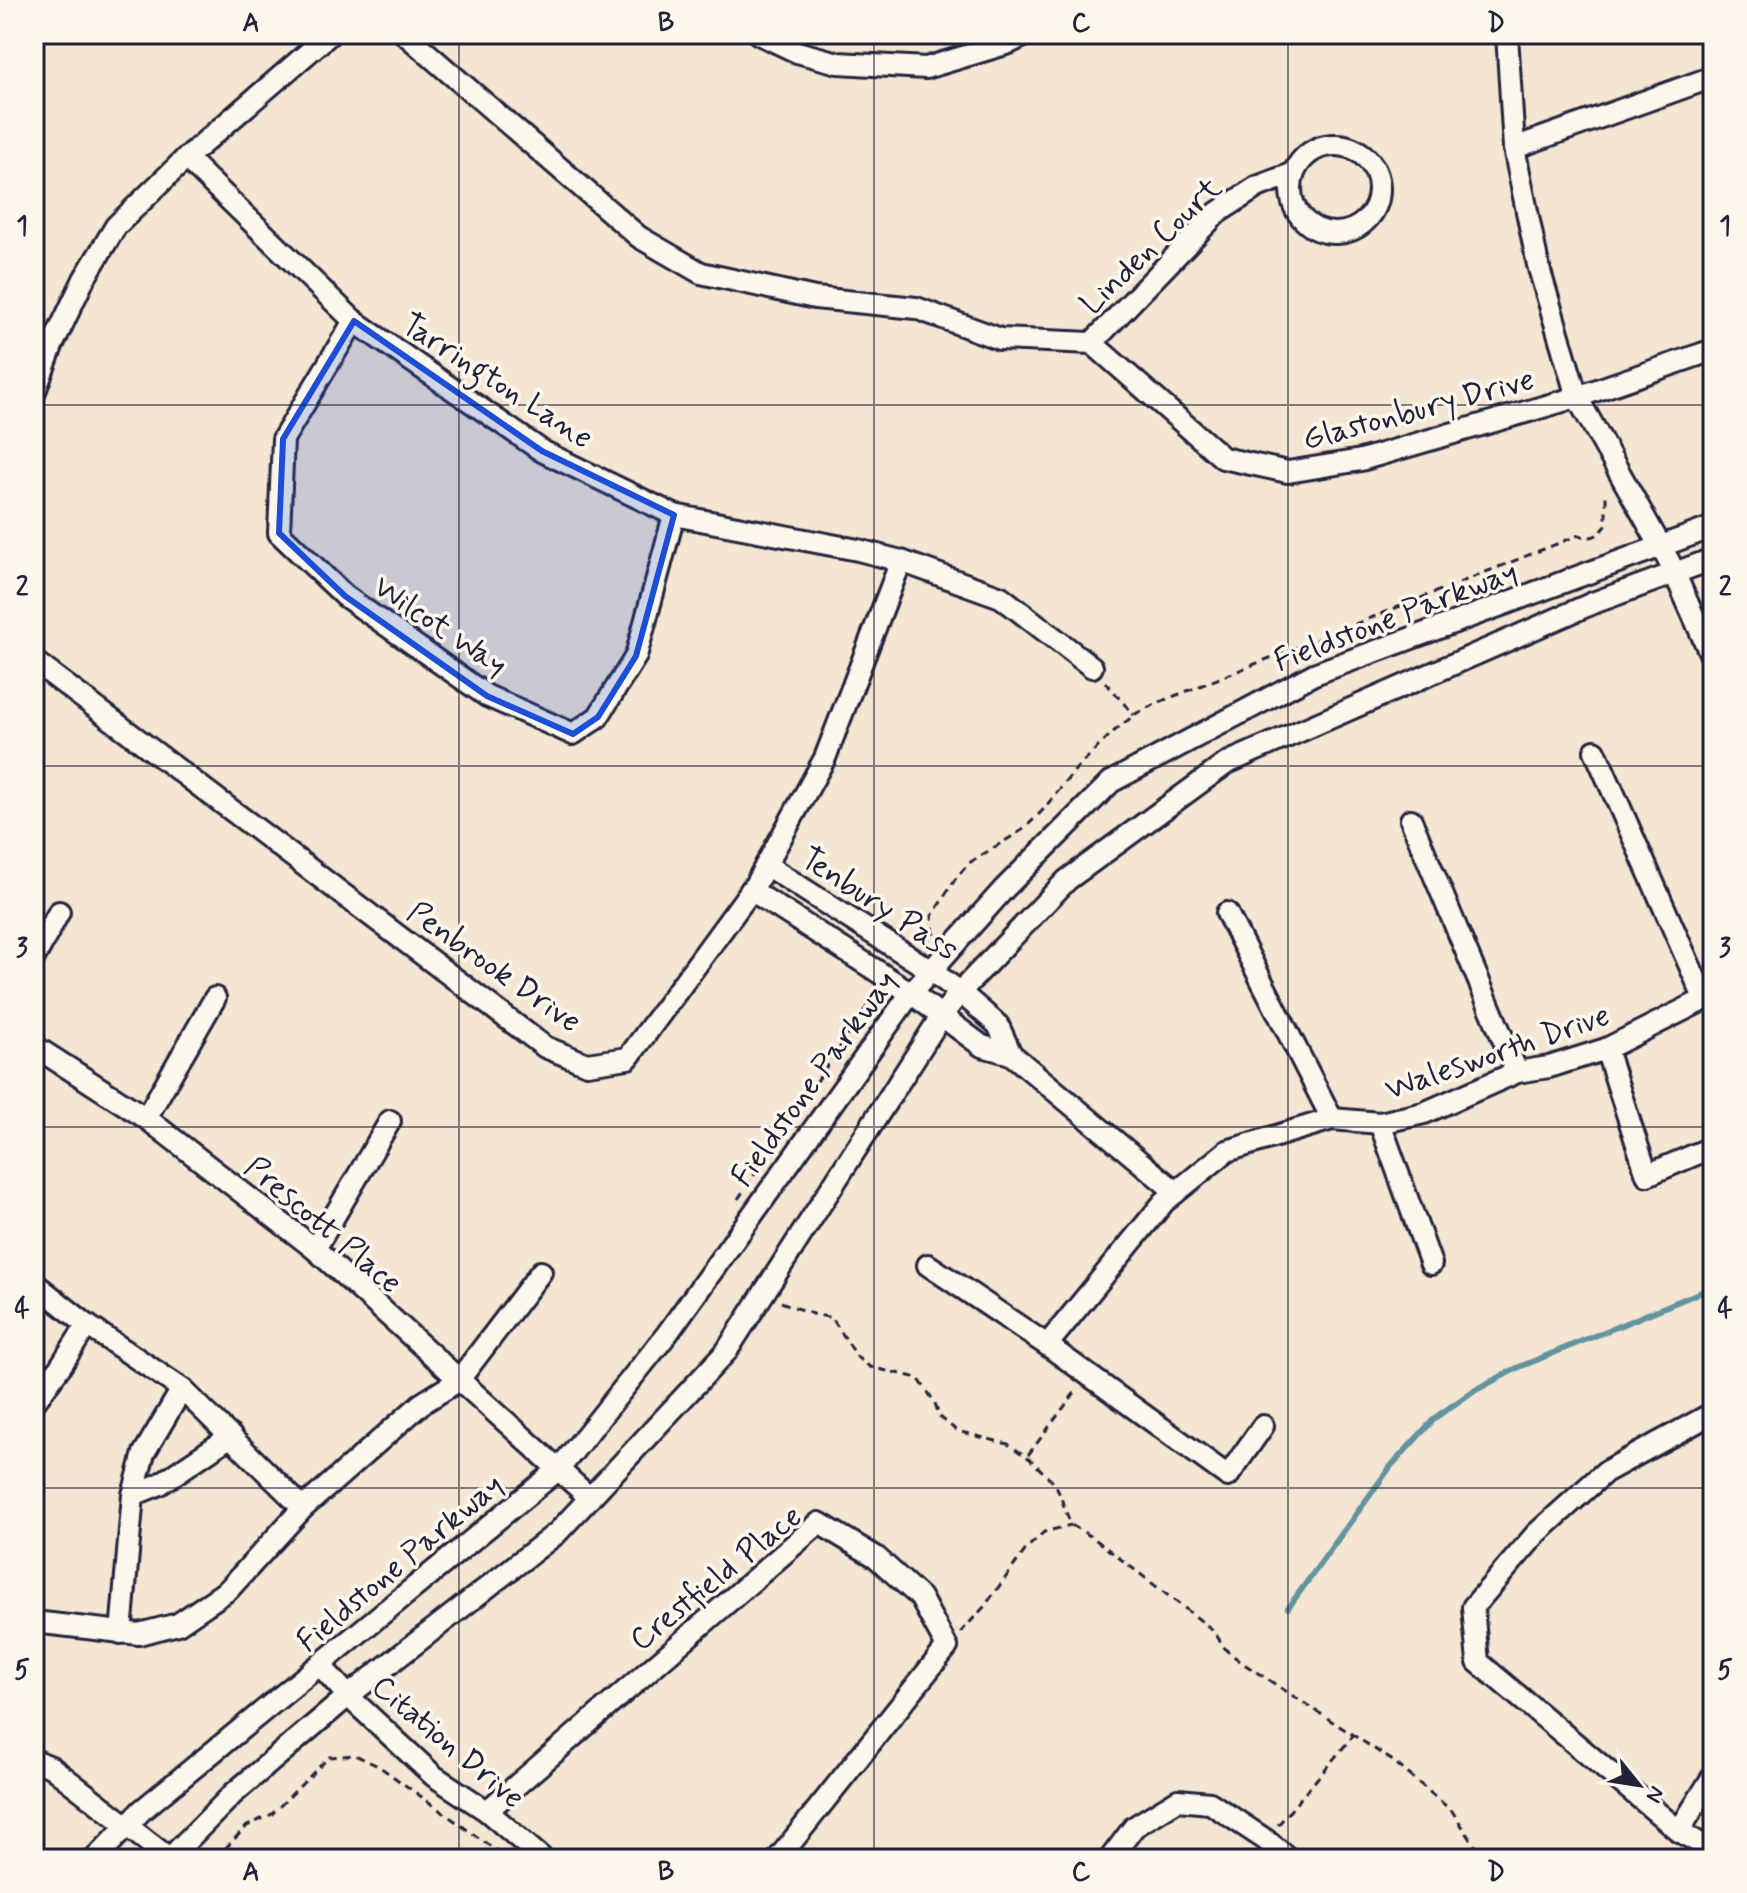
<svg xmlns="http://www.w3.org/2000/svg" width="1747" height="1893" font-family="Mynerve,sans-serif">
  <style>
    .lines { fill: none; stroke-linecap: round; stroke-linejoin: round }
    .stream { stroke: #6293a0; stroke-width: 6 }
    .minor-casing { stroke: #22223b; stroke-width: 26 }
    .path { stroke: #22223b; stroke-width: 3; stroke-dasharray: 8 6; stroke-linecap: butt }
    .minor { stroke: #fbf7ec; stroke-width: 20 }
    .marked { fill: #1d4ed8; fill-opacity: 0.2; stroke: #1d4ed8; stroke-width: 6; stroke-linejoin: round }
    .grid { fill: none; stroke: #22223b; stroke-width: 2; stroke-opacity: 0.55 }
    .labels { text-anchor: middle; stroke-width: 7; stroke-linejoin: round; paint-order: stroke }
    .street-label { font-size: 32px; fill: #22223b; stroke: #fbf7ec }
    .neatline { fill: none; stroke: #22223b; stroke-width: 3 }
    .grid-label { font-size: 26px; text-anchor: middle; font-weight: bold; fill: #22223b }
  </style>
  <rect width="100%" height="100%" fill="#f4e6d2"/>
  <filter id="ink" filterUnits="userSpaceOnUse"><feTurbulence type="fractalNoise" baseFrequency=".0125" numOctaves="2"/><feDisplacementMap in="SourceGraphic" scale="16" xChannelSelector="R" yChannelSelector="G"/><feConvolveMatrix kernelMatrix="1 2 1 2 8 2 1 2 1" color-interpolation-filters="sRGB"/></filter>
  <g filter="url(#ink)">
    <g class="lines">
      <polyline class="stream" points="1288,1608 1391,1466 1436,1417 1472,1392 1517,1368 1713,1287"/>
      <g class="minor-casing">
        <g id="minor">
          <polyline points="405,34 639,237 701,273 815,298 916,308 1000,339 1092,343 1223,458 1288,472 1361,460 1577,397 1713,350"/>
          <polyline points="759,34 797,52 838,63 926,68 1009,43 1027,34"/>
          <polyline points="1507,34 1514,148 1538,265 1577,397 1670,563 1713,660"/>
          <circle cx="1335" cy="189" r="44"/>
          <polyline points="1514,148 1713,77"/>
          <polyline points="186,158 354,321 542,451 674,515 858,550 901,561 1001,597 1092,667"/>
          <polyline points="354,321 283,439 279,533 345,596 487,696 573,734 598,717 636,656 674,515"/>
          <polyline points="1092,343 1217,213 1257,187 1294,173"/>
          <polyline points="34,394 52,346 84,279 116,226 186,158 330,34"/>
          <polyline points="34,661 545,1047 587,1064 628,1058 755,885 766,865 825,758 901,561"/>
          <polyline points="1595,751 1704,998"/>
          <polyline points="1411,820 1517,1072"/>
          <polyline points="766,865 930,970 960,992 998,1025 1011,1054"/>
          <polyline points="751,890 911,993 982,1046 1011,1054 1176,1192"/>
          <polyline points="1227,913 1332,1119"/>
          <polyline points="34,958 59,912"/>
          <polyline points="34,1046 146,1118 315,1249 590,1498"/>
          <polyline points="1606,1049 1647,1175 1713,1147"/>
          <polyline points="146,1118 215,998"/>
          <polyline points="1380,1123 1431,1264"/>
          <polyline points="315,1249 390,1121"/>
          <polyline points="928,1265 1047,1345 1228,1476 1263,1426"/>
          <polyline points="34,1283 87,1325 182,1389 303,1508"/>
          <polyline points="1047,1345 1164,1202 1227,1151 1332,1119 1380,1123 1424,1113 1517,1072 1549,1067 1606,1049 1713,995"/>
          <polyline points="34,1403 60,1367 87,1325"/>
          <polyline points="1713,1413 1605,1472 1536,1534 1473,1607 1478,1662 1679,1831 1713,1851"/>
          <polyline points="133,1495 160,1484 231,1436"/>
          <polyline points="34,1622 139,1634 178,1624 228,1590 303,1508 421,1404 458,1381 541,1272"/>
          <polyline points="121,1633 133,1495 144,1453 182,1389"/>
          <polyline points="321,1666 348,1696 434,1776 487,1811 543,1859"/>
          <polyline points="34,1760 51,1767 170,1859"/>
          <polyline points="487,1811 819,1523 876,1557 920,1597 947,1647 778,1859"/>
          <polyline points="1679,1831 1713,1776"/>
          <polyline points="95,1859 142,1810 559,1469 667,1334 911,993 1004,889 1111,782 1314,674 1713,527"/>
          <polyline points="169,1859 234,1793 348,1696 557,1533 726,1352 942,1015 960,992 1067,880 1227,763 1593,603 1713,559"/>
          <polyline points="1110,1859 1134,1827 1178,1800 1210,1803 1266,1840 1289,1859"/>
        </g>
      </g>
      <g class="path">
        <polyline points="1105,682 1134,715"/>
        <path d="M923,943L934,935L932,916L956,878L969,863L1024,829L1042,811L1076,769L1113,732L1137,713L1157,703L1579,535C1592,540 1598,536 1606,526V492"/>
        <polyline points="738,1199 876,993"/>
        <polyline points="781,1302 813,1314 832,1318 858,1358 870,1367 918,1378 934,1401 940,1417 957,1431 1008,1444 1030,1459 1056,1485 1071,1525 1092,1537 1213,1630 1226,1650 1241,1662 1393,1761 1452,1811 1484,1859"/>
        <polyline points="1028,1455 1076,1391"/>
        <polyline points="960,1633 984,1607 1027,1548 1044,1532 1071,1525"/>
        <polyline points="1278,1825 1353,1736"/>
        <polyline points="215,1859 247,1826 272,1814 329,1757 355,1755 380,1767 508,1859"/>
        <polyline points="1661,1859 1668,1849"/>
      </g>
      <use href="#minor" class="minor"/>
    </g>
  </g>
  <path class="marked" d="M354,321L542,451L674,515L636,656L598,717L573,734L487,696L345,596L279,533L283,439Z"/>
  <path class="grid" d="M459,34V1859M874,34V1859M1288,34V1859M34,405H1713M34,766H1713M34,1127H1713M34,1488H1713"/>
  <g class="labels">
    <g class="street-label">
      <text transform="translate(1150 245) rotate(-44)" y="11">Linden Court</text>
      <text transform="translate(498 380) rotate(33)" y="11">Tarrington Lane</text>
      <text transform="translate(1418 408) rotate(-15)" y="11">Glastonbury Drive</text>
      <text transform="translate(1395 615) rotate(-21)" y="11">Fieldstone Parkway</text>
      <text transform="translate(441 625) rotate(34)" y="11">Wilcot Way</text>
      <text transform="translate(880 903) rotate(33)" y="11">Tenbury Pass</text>
      <text transform="translate(495 966) rotate(35)" y="11">Penbrook Drive</text>
      <text transform="translate(1497 1051) rotate(-19)" y="11">Walesworth Drive</text>
      <text transform="translate(813 1078) rotate(-54)" y="11">Fieldstone Parkway</text>
      <text transform="translate(324 1224) rotate(40)" y="11">Prescott Place</text>
      <text transform="translate(399 1562) rotate(-40)" y="11">Fieldstone Parkway</text>
      <text transform="translate(715 1577) rotate(-39)" y="11">Crestfield Place</text>
      <text transform="translate(449 1741) rotate(40)" y="11">Citation Drive</text>
    </g>
  </g>
  <rect width="1747" height="1893" fill="none" stroke="#fbf7ec" stroke-width="88"/>
  <g transform="translate(1639 1785) rotate(120)" stroke="#fbf7ec" stroke-width="6" paint-order="stroke">
  <path d="M0-6L14 30L0 20L-14 30Z" fill="#22223b"/>
  <text y="-12" font-size="22" font-weight="bold" text-anchor="middle" fill="#22223b">N</text>
  </g>
  <rect x="44" y="44" width="1659" height="1805" class="neatline"/>
  <g class="grid-label">
    <text x="251" y="31">A</text>
    <text x="666" y="31">B</text>
    <text x="1081" y="31">C</text>
    <text x="1496" y="31">D</text>
    <text x="22" y="234">1</text>
    <text x="1725" y="234">1</text>
    <text x="22" y="595">2</text>
    <text x="1725" y="595">2</text>
    <text x="22" y="956">3</text>
    <text x="1725" y="956">3</text>
    <text x="22" y="1317">4</text>
    <text x="1725" y="1317">4</text>
    <text x="22" y="1678">5</text>
    <text x="1725" y="1678">5</text>
    <text x="251" y="1880">A</text>
    <text x="666" y="1880">B</text>
    <text x="1081" y="1880">C</text>
    <text x="1496" y="1880">D</text>
  </g>
</svg>
